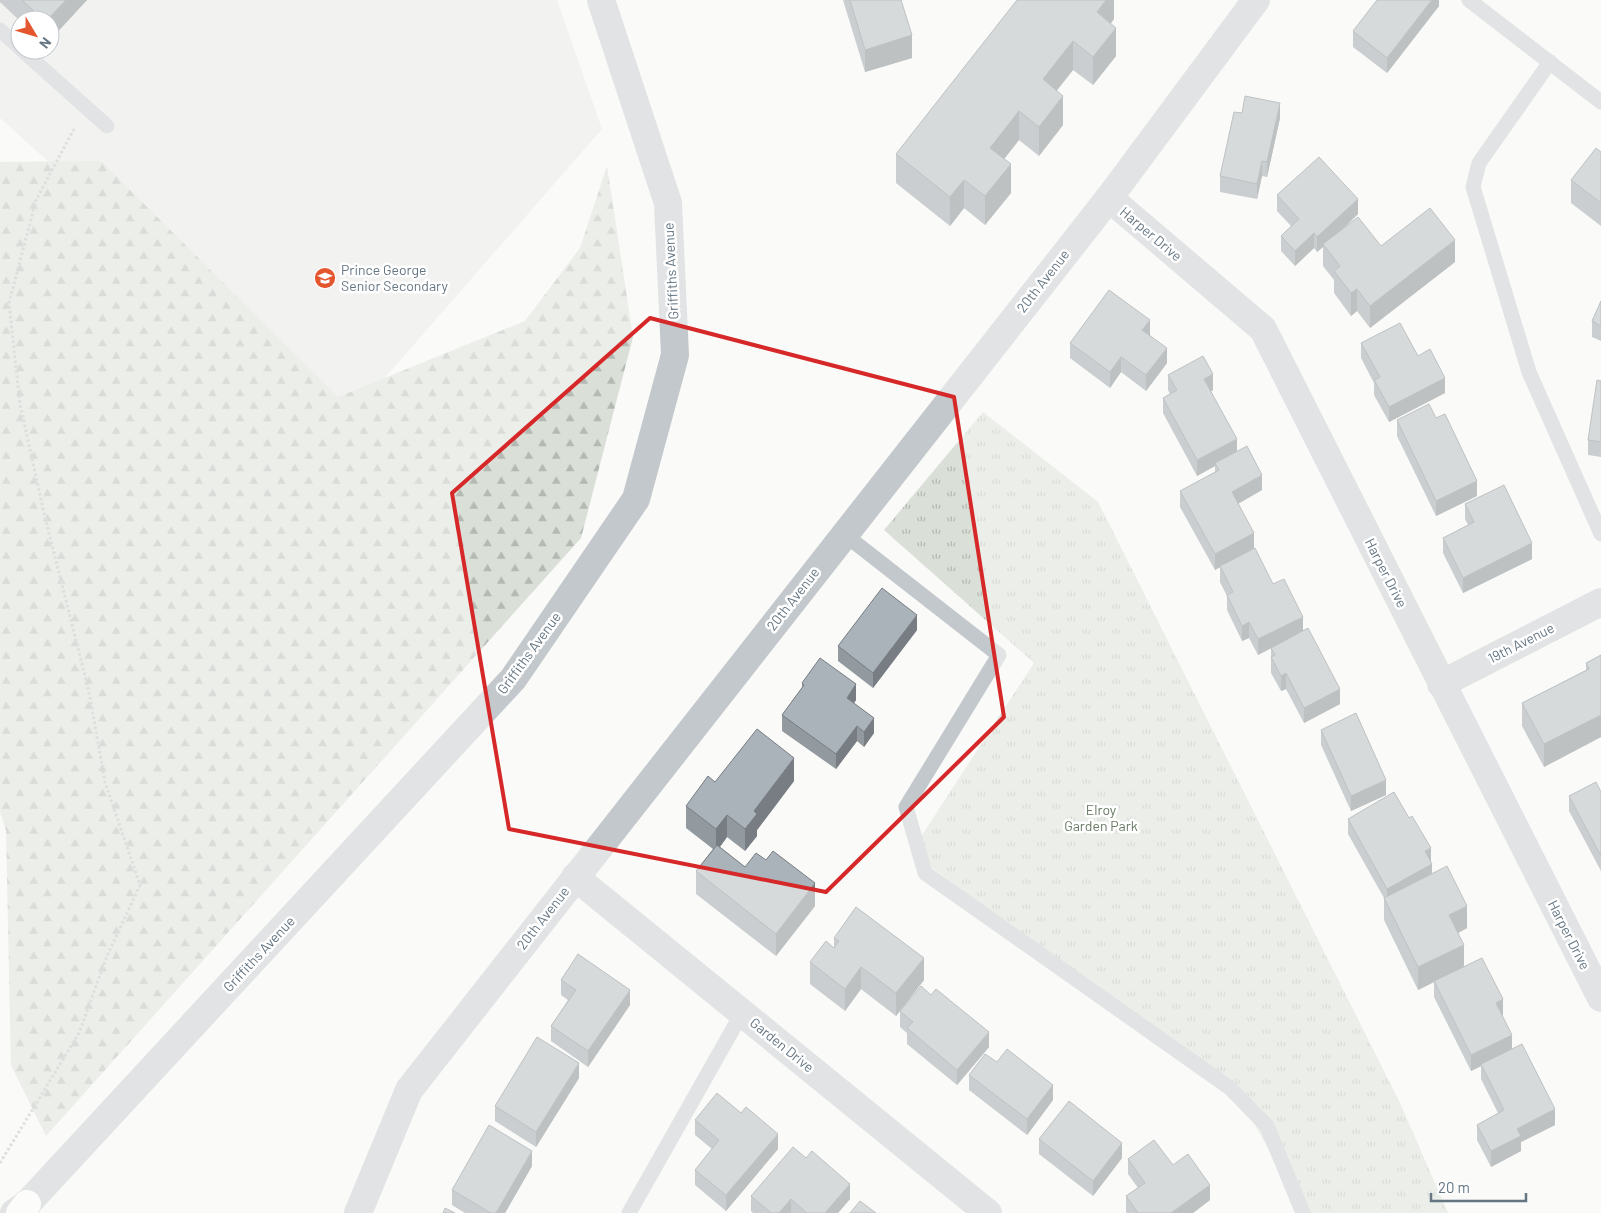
<svg xmlns="http://www.w3.org/2000/svg" width="1601" height="1213" font-family="Barlow,sans-serif">
  <style>
    .built { fill: #e8e9e9; fill-rule: evenodd }
    .forest { fill: url(#forest-firs) }
    .park { fill: url(#park-tufts) }
    .lines { fill: none; stroke-linecap: round; stroke-linejoin: round }
    .secondary-casing { stroke: #b3babf; stroke-width: 29 }
    .path { stroke: #bbbfc2; stroke-width: 3; stroke-dasharray: 2.5 2.5; stroke-linecap: butt }
    .lane { stroke: #c3c8cc; stroke-width: 15 }
    .street { stroke: #c3c8cc; stroke-width: 28 }
    .secondary { stroke: #fff; stroke-width: 28 }
    .wall { fill: #929a9f }
    .shaded-wall { fill: #777d82 }
    .building { fill: #aab3b9; stroke: #777d82 }
    .marked { fill: none; stroke: #d62828; stroke-width: 4; stroke-linejoin: round }
    .labels { text-anchor: middle; stroke-width: 5; stroke-linejoin: round; paint-order: stroke }
    .street-label { font-size: 14px; fill: #657683; stroke: #fff }
    .poi-label { font-size: 14px; fill: #657683; stroke: #fff; text-anchor: start }
    .park-label { font-size: 14px; fill: #687a64; stroke: #fff }
  </style>
  <defs>
    <pattern id="forest-firs" width="22" height="20" patternUnits="userSpaceOnUse" patternTransform="scale(1.25)"><rect width="22" height="20" fill="#dadfd7"/><path d="M5 1l3.5 6h-7zM16 11l3.5 6h-7z" fill="#b4b9b4"/></pattern>
    <pattern id="park-tufts" width="24" height="20" patternUnits="userSpaceOnUse" patternTransform="scale(1.25)"><rect width="24" height="20" fill="#dadfd7"/><path d="M3 7l-1-3M5 7V3M7 7l1-3M15 17l-1-3M17 17v-4M19 17l1-3" fill="none" stroke="#b4b9b4"/></pattern>
  </defs>
  <rect width="100%" height="100%" fill="#fafaf8"/>
  <path class="built" d="M0,0H557L602,129L342,427L0,118ZM20,20H50V50H20Z"/>
  <polygon class="forest" points="101,161 338,397 525,321 580,248 607,166 633,337 581,538 46,1136 11,1065 6,831 0,811 0,162"/>
  <polygon class="park" points="983,412 1098,502 1400,1103 1448,1213 1304,1213 1240,1098 911,852 1034,663 884,530"/>
  <g class="lines">
    <g class="secondary-casing">
      <polyline id="secondary" points="20,1213 27,1204"/>
    </g>
    <polyline class="path" points="0,1163 79,1033 107,956 140,885 105,782 89,692 44,513 20,404 9,303 36,200 74,129"/>
    <g class="lane">
      <polyline points="1469,0 1601,102"/>
      <polyline points="0,30 20,48"/>
      <polyline points="22,50 107,126"/>
      <polyline points="1550,62 1479,163 1473,187 1529,372 1601,534"/>
      <polyline points="844,534 999,655 906,807 925,873 1230,1088 1267,1126 1303,1213"/>
      <polyline points="629,1213 742,1013"/>
    </g>
    <g class="street">
      <polyline points="1109,198 1263,329 1601,998"/>
      <polyline points="1441,684 1601,602"/>
      <polyline points="575,877 988,1213"/>
      <polyline points="14,1213 27,1204 513,679 636,499 675,355 668,203 601,0"/>
      <polyline points="358,1213 409,1090 1109,198 1256,0"/>
    </g>
    <use href="#secondary" class="secondary"/>
  </g>
  <g class="wall">
    <polygon points="0,0 87,0 50,40 50,20 20,21 0,2"/>
    <polygon points="843,0 901,0 912,58 865,72"/>
    <polygon points="1114,0 1114,19 1111,23 1116,56 1093,85 1073,70 1057,90 1063,125 1039,156 1019,140 1004,159 1011,193 985,225 964,208 950,226 896,183 896,154"/>
    <polygon points="1439,0 1439,6 1387,73 1353,47 1353,31"/>
    <polygon points="1242,113 1280,118 1267,177 1262,176 1257,199 1220,192 1220,176"/>
    <polygon points="1601,152 1601,226 1571,203 1571,180"/>
    <polygon points="1277,195 1358,214 1345,227 1381,246 1455,262 1370,328 1357,311 1351,316 1334,293 1334,280 1323,266 1323,247 1317,252 1314,248 1295,266 1281,251 1281,236 1291,226 1277,211"/>
    <polygon points="1601,301 1601,341 1592,337 1592,321"/>
    <polygon points="1150,335 1167,363 1146,391 1121,372 1110,388 1070,358 1070,343"/>
    <polygon points="1361,343 1418,356 1445,393 1389,422 1374,395 1374,383 1361,358"/>
    <polygon points="1168,375 1213,390 1211,391 1237,452 1262,490 1238,504 1254,548 1227,563 1273,584 1303,630 1340,704 1304,723 1286,689 1281,691 1271,673 1271,648 1258,655 1249,638 1242,641 1227,610 1227,596 1220,582 1220,567 1215,570 1180,507 1180,491 1215,472 1215,466 1197,476 1163,413 1163,398 1170,394 1168,390"/>
    <polygon points="1601,381 1601,457 1588,455 1588,440"/>
    <polygon points="1436,418 1477,496 1436,516 1397,436 1397,420"/>
    <polygon points="1465,504 1532,559 1463,593 1443,553 1443,538 1468,525 1465,519"/>
    <polygon points="917,630 873,688 838,661 838,646"/>
    <polygon points="1601,655 1601,737 1544,767 1522,726 1522,703 1586,670 1586,663"/>
    <polygon points="802,683 856,700 854,703 874,733 864,747 857,741 836,769 782,731 782,715 802,688"/>
    <polygon points="1321,730 1386,795 1351,811 1321,745"/>
    <polygon points="794,781 757,830 757,836 745,851 727,837 720,847 745,867 815,906 776,956 696,894 696,871 713,849 686,828 686,806 715,782"/>
    <polygon points="1601,792 1601,871 1569,811 1569,796"/>
    <polygon points="1348,819 1431,862 1432,874 1467,928 1458,933 1464,967 1503,1015 1502,1015 1512,1048 1555,1125 1521,1142 1521,1151 1491,1167 1477,1140 1477,1125 1498,1113 1481,1079 1481,1066 1471,1071 1434,997 1434,982 1418,990 1384,920 1384,898 1348,834"/>
    <polygon points="834,938 924,980 896,1016 861,989 845,1011 810,984 810,962 834,948"/>
    <polygon points="561,980 630,1005 588,1067 551,1041 551,1026 568,1000 561,995"/>
    <polygon points="900,1011 989,1047 957,1085 907,1044 907,1033 900,1027"/>
    <polygon points="997,1062 1053,1100 1027,1135 969,1090 969,1075"/>
    <polygon points="579,1078 536,1147 495,1121 495,1106"/>
    <polygon points="741,1113 778,1149 726,1211 695,1185 695,1170 712,1149 695,1135 695,1120"/>
    <polygon points="1039,1139 1122,1158 1093,1196 1039,1154"/>
    <polygon points="1128,1159 1173,1165 1210,1200 1193,1213 1127,1213 1126,1212 1126,1196 1138,1188 1128,1174"/>
    <polygon points="532,1166 505,1213 465,1213 452,1205 452,1190"/>
    <polygon points="751,1196 850,1199 838,1213 753,1213 751,1211"/>
  </g>
  <g class="shaded-wall">
    <polygon points="66,0 87,0 50,40 50,20 47,20"/>
    <polygon points="1106,0 1114,0 1114,19 1097,41 1097,12"/>
    <polygon points="1432,0 1439,0 1439,6 1387,73 1387,58"/>
    <polygon points="1116,28 1116,56 1093,85 1093,57"/>
    <polygon points="912,35 912,58 865,72 865,50"/>
    <polygon points="1073,41 1073,70 1043,108 1043,79"/>
    <polygon points="1063,96 1063,125 1039,156 1039,127"/>
    <polygon points="1280,103 1280,118 1267,177 1267,162"/>
    <polygon points="1019,111 1019,140 990,177 990,148"/>
    <polygon points="1262,161 1262,176 1257,199 1257,184"/>
    <polygon points="1011,164 1011,193 985,225 985,196"/>
    <polygon points="964,180 964,208 950,226 950,197"/>
    <polygon points="1358,199 1358,214 1324,246 1323,244 1323,247 1317,252 1317,237"/>
    <polygon points="1314,233 1314,248 1295,266 1295,251"/>
    <polygon points="1455,240 1455,262 1370,328 1370,306"/>
    <polygon points="1357,289 1357,311 1351,316 1351,293"/>
    <polygon points="1150,320 1150,335 1142,346 1142,330"/>
    <polygon points="1167,348 1167,363 1146,391 1146,375"/>
    <polygon points="1121,357 1121,372 1110,388 1110,372"/>
    <polygon points="1213,374 1213,390 1204,395 1204,379"/>
    <polygon points="1445,378 1445,393 1389,422 1389,407"/>
    <polygon points="1237,439 1237,455 1215,463 1215,466 1197,476 1197,460"/>
    <polygon points="1262,475 1262,490 1232,507 1232,492"/>
    <polygon points="1477,481 1477,496 1436,516 1436,501"/>
    <polygon points="1254,533 1254,548 1215,570 1215,554"/>
    <polygon points="1532,543 1532,559 1463,593 1463,578"/>
    <polygon points="917,615 917,630 873,688 873,673"/>
    <polygon points="1303,617 1303,632 1258,655 1258,639"/>
    <polygon points="1249,622 1249,638 1242,641 1242,626"/>
    <polygon points="1286,673 1286,689 1281,691 1281,676"/>
    <polygon points="856,684 856,700 847,713 847,698"/>
    <polygon points="1340,689 1340,704 1304,723 1304,708"/>
    <polygon points="1601,715 1601,737 1544,767 1544,744"/>
    <polygon points="874,718 874,733 864,747 864,732"/>
    <polygon points="857,726 857,741 836,769 836,754"/>
    <polygon points="794,758 794,781 757,830 757,836 745,851 745,829 754,811"/>
    <polygon points="1386,780 1386,795 1351,811 1351,796"/>
    <polygon points="727,815 727,837 716,852 716,829"/>
    <polygon points="1431,848 1431,864 1425,851"/>
    <polygon points="1432,864 1432,879 1387,904 1387,889"/>
    <polygon points="815,883 815,906 776,956 776,934"/>
    <polygon points="1467,906 1467,928 1449,938 1449,915"/>
    <polygon points="1464,945 1464,967 1418,990 1418,967"/>
    <polygon points="924,958 924,980 896,1016 896,993"/>
    <polygon points="861,967 861,989 845,1011 845,989"/>
    <polygon points="630,990 630,1005 588,1067 588,1051"/>
    <polygon points="1503,999 1503,1015 1496,1018 1496,1003"/>
    <polygon points="989,1032 989,1047 957,1085 957,1070"/>
    <polygon points="1512,1035 1512,1050 1481,1064 1481,1066 1471,1071 1471,1055"/>
    <polygon points="579,1063 579,1078 536,1147 536,1132"/>
    <polygon points="1053,1085 1053,1100 1027,1135 1027,1119"/>
    <polygon points="1555,1109 1555,1125 1521,1142 1521,1151 1491,1167 1491,1151 1517,1129"/>
    <polygon points="778,1134 778,1149 726,1211 726,1195"/>
    <polygon points="1122,1143 1122,1158 1093,1196 1093,1181"/>
    <polygon points="532,1151 532,1166 505,1213 496,1213"/>
    <polygon points="850,1184 850,1199 838,1213 825,1213"/>
    <polygon points="1210,1185 1210,1200 1193,1213 1171,1213"/>
    <polygon points="791,1199 791,1213 779,1213"/>
  </g>
  <g class="building">
    <polygon points="22,0 66,0 47,20 44,20"/>
    <polygon points="850,0 901,0 912,35 865,50"/>
    <polygon points="1017,0 1106,0 1097,12 1116,28 1093,57 1073,41 1043,79 1063,96 1039,127 1019,111 990,148 1011,164 985,196 964,180 950,197 896,154"/>
    <polygon points="1377,0 1432,0 1387,58 1353,31"/>
    <polygon points="1245,96 1280,103 1267,162 1262,161 1257,184 1220,176 1234,112 1242,113"/>
    <polygon points="1596,148 1601,152 1601,203 1571,180"/>
    <polygon points="1319,157 1358,199 1317,237 1314,233 1295,251 1281,236 1299,219 1277,195"/>
    <polygon points="1430,208 1455,240 1370,306 1357,289 1351,293 1334,271 1340,266 1323,244 1358,217 1381,246"/>
    <polygon points="1109,290 1150,320 1142,330 1167,348 1146,375 1121,357 1110,372 1070,343"/>
    <polygon points="1601,301 1601,326 1592,321"/>
    <polygon points="1400,323 1418,356 1430,349 1445,378 1389,407 1374,380 1380,377 1361,343"/>
    <polygon points="1203,356 1213,374 1204,379 1237,439 1197,460 1163,398 1177,390 1168,375"/>
    <polygon points="1597,380 1601,381 1601,442 1588,440"/>
    <polygon points="1429,404 1436,418 1445,414 1477,481 1436,501 1397,420"/>
    <polygon points="1247,446 1262,475 1232,492 1254,533 1215,554 1180,491 1219,470 1215,463"/>
    <polygon points="1504,485 1532,543 1463,578 1443,538 1474,522 1465,504"/>
    <polygon points="1255,548 1273,584 1284,579 1303,617 1258,639 1249,622 1242,626 1227,595 1233,592 1220,566"/>
    <polygon points="882,588 917,615 873,673 838,646"/>
    <polygon points="1308,628 1340,689 1304,708 1286,673 1281,676 1271,657 1275,655 1271,648"/>
    <polygon points="1601,655 1601,715 1544,744 1522,703 1589,669 1586,663"/>
    <polygon points="820,658 856,684 847,698 874,718 864,732 857,726 836,754 782,715 804,685 802,683"/>
    <polygon points="1356,713 1386,780 1351,796 1321,730"/>
    <polygon points="757,729 794,758 754,811 757,814 745,829 727,815 716,829 686,806 708,776 715,782"/>
    <polygon points="1596,782 1601,792 1601,856 1569,796"/>
    <polygon points="1394,792 1409,818 1412,816 1431,848 1425,851 1432,864 1387,889 1348,819"/>
    <polygon points="717,845 745,867 756,853 766,860 773,851 815,883 776,934 696,871"/>
    <polygon points="1447,866 1467,906 1449,915 1464,945 1418,967 1384,898"/>
    <polygon points="856,907 924,958 896,993 861,967 845,989 810,962 826,941 834,948 839,941 834,938"/>
    <polygon points="578,954 630,990 588,1051 551,1026 576,990 561,980"/>
    <polygon points="1482,958 1503,999 1496,1003 1512,1035 1471,1055 1434,981"/>
    <polygon points="921,986 931,995 936,989 989,1032 957,1070 907,1028 913,1022 900,1011"/>
    <polygon points="537,1037 579,1063 536,1132 495,1106"/>
    <polygon points="1522,1044 1555,1109 1517,1129 1521,1136 1491,1151 1477,1125 1504,1110 1481,1064"/>
    <polygon points="1007,1049 1053,1085 1027,1119 969,1075 985,1054 997,1062"/>
    <polygon points="717,1093 741,1113 746,1107 778,1134 726,1195 695,1170 719,1140 695,1120"/>
    <polygon points="1069,1101 1122,1143 1093,1181 1039,1139"/>
    <polygon points="489,1125 532,1151 496,1213 491,1213 452,1190"/>
    <polygon points="1154,1140 1173,1165 1188,1154 1210,1185 1171,1213 1138,1213 1126,1196 1145,1183 1128,1159"/>
    <polygon points="793,1147 806,1158 812,1151 850,1184 825,1213 807,1213 791,1199 779,1213 771,1213 751,1196"/>
    <polygon points="860,1201 876,1213 850,1213"/>
    <polygon points="445,1208 455,1213 443,1213"/>
  </g>
  <path d="M0 0H1601V1213H0ZM650,318L954,397L1004,717L826,892L509,829L452,493Z" fill="#fafaf8" fill-opacity=".55" fill-rule="evenodd"/>
  <path class="marked" d="M650,318L954,397L1004,717L826,892L509,829L452,493Z"/>
  <defs>
    <g id="school-disc" transform="scale(1.125)"><circle r="9.5" fill="#e4572e" stroke="#fff"/><path d="M0-5L7-2L0 1L-7-2ZM-4 1L0 2.5L4 1V4Q0 6-4 4Z" fill="#fff"/></g>
  </defs>
  <g fill-rule="evenodd">
    <use href="#school-disc" x="325" y="278"/>
  </g>
  <g class="labels">
    <g class="street-label">
      <text transform="translate(1151 234) rotate(40)" y="5">Harper Drive</text>
      <text transform="translate(671 271) rotate(-93)" y="5">Griffiths Avenue</text>
      <text transform="translate(1043 281) rotate(-52)" y="5">20th Avenue</text>
      <text transform="translate(1386 573) rotate(63)" y="5">Harper Drive</text>
      <text transform="translate(793 599) rotate(-52)" y="5">20th Avenue</text>
      <text transform="translate(1521 643) rotate(-27)" y="5">19th Avenue</text>
      <text transform="translate(529 653) rotate(-54)" y="5">Griffiths Avenue</text>
      <text transform="translate(543 918) rotate(-52)" y="5">20th Avenue</text>
      <text transform="translate(1569 935) rotate(63)" y="5">Harper Drive</text>
      <text transform="translate(259 954) rotate(-47)" y="5">Griffiths Avenue</text>
      <text transform="translate(782 1045) rotate(39)" y="5">Garden Drive</text>
    </g>
    <g class="poi-label">
      <text x="341" y="275">Prince George<tspan x="341" dy="16">Senior Secondary</tspan></text>
    </g>
    <g class="park-label">
      <text x="1101" y="815">Elroy<tspan x="1101" dy="16">Garden Park</tspan></text>
    </g>
  </g>
  <g transform="translate(35 35) rotate(128)"><circle r="24" fill="#ffffff" stroke="#c1c8cd"/>
  <path d="M0-4L9 19L0 12L-9 19Z" fill="#e4572e"/>
  <text y="-8" font-size="14" font-weight="bold" text-anchor="middle" fill="#657683">N</text>
  </g>
  <path d="M1431 1193v8h95v-8" fill="none" stroke="#657683" stroke-width="2.5"/>
  <text x="1438" y="1193" font-size="15" fill="#657683" stroke="#ffffff" stroke-width="4" paint-order="stroke">20 m</text>
</svg>
